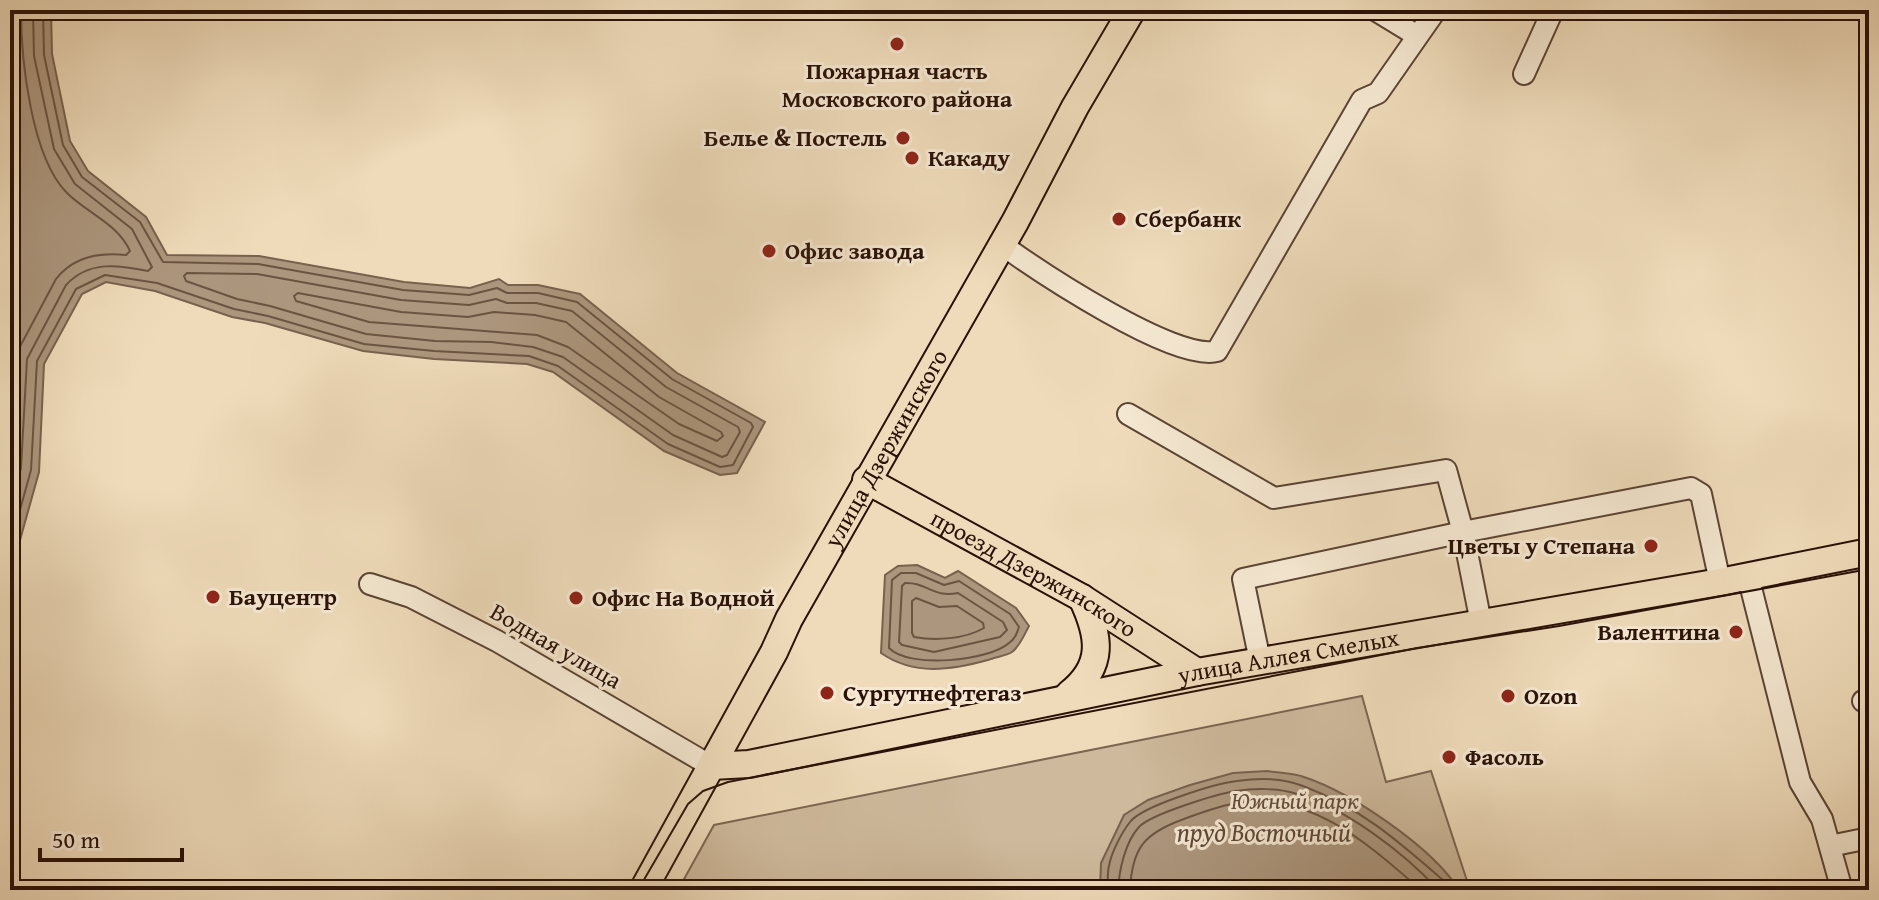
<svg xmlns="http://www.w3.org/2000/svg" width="1879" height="900" font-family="'Gentium Book Plus',serif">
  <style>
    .green { fill: #ceb99c; stroke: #7c6552; stroke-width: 2 }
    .water { fill: #ac967d; stroke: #78614e; stroke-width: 2 }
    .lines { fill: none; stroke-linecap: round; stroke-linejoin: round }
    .shore { stroke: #6b5442; stroke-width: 2 }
    .minor-casing { stroke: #5b4434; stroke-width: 24 }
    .major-casing { stroke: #2a1108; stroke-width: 30 }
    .minor { stroke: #f5e8d2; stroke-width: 20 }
    .major { stroke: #efdbba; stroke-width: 26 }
    .tram { stroke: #2a1108; stroke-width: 2 }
    .poi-dot { fill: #8f2418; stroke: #f5e8d2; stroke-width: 3 }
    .labels { text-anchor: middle; stroke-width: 6; stroke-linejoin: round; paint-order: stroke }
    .poi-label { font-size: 24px; font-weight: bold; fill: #2a1108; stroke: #f5e8d2; text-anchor: start }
    .street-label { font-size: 24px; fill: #2a1108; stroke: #f5e8d2 }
    .park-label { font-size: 24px; font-style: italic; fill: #634c3c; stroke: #f5e8d2 }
    .water-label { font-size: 26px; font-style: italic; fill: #5e4637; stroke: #f5e8d2 }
  </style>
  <rect width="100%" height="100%" fill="#efdbba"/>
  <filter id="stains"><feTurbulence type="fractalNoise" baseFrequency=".0025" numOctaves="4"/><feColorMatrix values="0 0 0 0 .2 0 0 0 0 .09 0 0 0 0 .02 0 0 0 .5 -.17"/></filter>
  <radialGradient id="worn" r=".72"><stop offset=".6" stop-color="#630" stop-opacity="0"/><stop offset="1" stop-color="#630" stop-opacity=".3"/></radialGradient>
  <polygon class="green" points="1362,696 1386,782 1431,771 1470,890 678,890 714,825"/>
  <g class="water">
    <polygon points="10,10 51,10 52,54 70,141 88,171 146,217 167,255 259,256 404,282 470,288 499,279 508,285 538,285 580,294 677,373 765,422 737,473 720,475 664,451 553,372 527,364 434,359 363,351 265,323 232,317 155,291 106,282 82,294 44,364 39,472 10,576"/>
    <path d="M917,565L945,578L958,571L1016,608L1029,626C1024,635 1020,646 1012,652C1006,656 995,657 988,660C951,670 914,676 881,653L885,575L898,566Z"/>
    <path d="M1267,771C1279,773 1293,773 1304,777C1352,793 1432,847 1459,890H1100L1101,863L1124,815L1148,800L1190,785L1233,773Z"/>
  </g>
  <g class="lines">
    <g class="shore">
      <polygon points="187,273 257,274 401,300 469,305 496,299 507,303 536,303 572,311 666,387 738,427 740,432 727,455 722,457 673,435 563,357 533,347 491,342 435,341 366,334 270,306 237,299 186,281 184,276"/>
      <polygon points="298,293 401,312 468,317 494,312 535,315 566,322 659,397 721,432 723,436 717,441 679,424 568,347 537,335 369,322 296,301 294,296"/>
      <path d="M10,453L15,356L56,279C73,257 100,252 126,255L130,251C118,224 87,213 67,193C31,157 21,59 21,10"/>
      <path d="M10,509L21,468L27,359L66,285C89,260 119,265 148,271L152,267L132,229L75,184L54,149L34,56L33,10"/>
      <polyline points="10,546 31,470 37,361 76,289 105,275 157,283 234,309 268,316 364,344 434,351 529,356 558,366 668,444 720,467 733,465 753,427 751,423 672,379 577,302 538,293 507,293 497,288 469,295 403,290 258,264 163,262 140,222 82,177 63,145 44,55 43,10"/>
      <path d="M901,573H916L944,585L959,581L1010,614L1019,627C1017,633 1015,639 1009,643C989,661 909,669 889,648L892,580Z"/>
      <path d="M905,583C927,582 932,598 958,593L1003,622L1007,630L1000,637L934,652L902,645L899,642L902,586Z"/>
      <path d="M916,598L939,607L957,606L983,623L984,628C965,639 936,641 914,637L912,633V601Z"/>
      <path d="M1108,890C1108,882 1107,873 1109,866C1111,853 1122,832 1130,822C1142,806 1217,783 1237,781C1258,778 1284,778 1303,786C1361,808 1398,841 1444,881L1450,890"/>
      <path d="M1118,890C1119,871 1125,842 1139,827C1151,814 1217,794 1236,791C1255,788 1279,788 1297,794C1344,807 1406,854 1438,890"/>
      <path d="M1130,890C1132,847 1145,833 1184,819C1201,813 1220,805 1238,803C1311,791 1370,846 1421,890"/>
    </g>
    <g class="minor-casing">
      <g id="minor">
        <polyline points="1375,10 1416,35"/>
        <polyline points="1524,74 1553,10"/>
        <path d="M1001,244C1037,270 1176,363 1217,351L1362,100L1378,93L1436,10"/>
        <polyline points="1128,414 1274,498 1446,470 1463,532 1481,623"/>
        <polyline points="1748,576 1800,782 1822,819 1842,890"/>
        <polyline points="370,584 411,597 497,641 711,766"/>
        <polyline points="1260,661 1243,579 1463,532 1691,488 1701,494 1720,582"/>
        <polyline points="1863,701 1869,699"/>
        <polyline points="1830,846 1869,838"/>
      </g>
    </g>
    <g class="major-casing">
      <g id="major">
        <path id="s1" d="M866,480L1082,598L1197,672"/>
        <path d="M1070,697L1069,694C1105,666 1100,636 1082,598"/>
        <path id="s2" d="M711,766L749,764L1197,672L1720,582L1869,552"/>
        <path id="s3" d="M643,890L774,652L789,619L1015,222L1075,107L1132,10"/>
      </g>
    </g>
    <use href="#minor" class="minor"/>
    <use href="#major" class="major"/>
    <polyline class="tram" points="638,890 688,804 703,791 728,782 1417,648 1559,626 1869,569"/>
  </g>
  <g class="poi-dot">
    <circle cx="897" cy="44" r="8"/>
    <circle cx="903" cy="138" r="8"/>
    <circle cx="912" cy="158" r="8"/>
    <circle cx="1119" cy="219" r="8"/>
    <circle cx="769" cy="251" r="8"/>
    <circle cx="1651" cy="546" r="8"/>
    <circle cx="213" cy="597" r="8"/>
    <circle cx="576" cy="598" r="8"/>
    <circle cx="1736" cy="632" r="8"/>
    <circle cx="827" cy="693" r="8"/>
    <circle cx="1508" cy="696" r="8"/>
    <circle cx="1449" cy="757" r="8"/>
  </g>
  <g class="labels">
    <g class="poi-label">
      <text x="897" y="79" text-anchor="middle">Пожарная часть<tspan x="897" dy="28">Московского района</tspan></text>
      <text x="887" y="146" text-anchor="end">Белье &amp; Постель</text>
      <text x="928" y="166">Какаду</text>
      <text x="1135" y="227">Сбербанк</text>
      <text x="785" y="259">Офис завода</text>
      <text x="1635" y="554" text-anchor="end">Цветы у Степана</text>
      <text x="229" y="605">Бауцентр</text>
      <text x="592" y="606">Офис На Водной</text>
      <text x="1720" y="640" text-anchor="end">Валентина</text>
      <text x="843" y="701">Сургутнефтегаз</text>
      <text x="1524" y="704">Ozon</text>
      <text x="1465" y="765">Фасоль</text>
    </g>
    <g class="street-label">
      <text dy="8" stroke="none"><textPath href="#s3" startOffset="504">улица Дзержинского</textPath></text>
      <text dy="8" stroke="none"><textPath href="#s1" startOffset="192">проезд Дзержинского</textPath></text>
      <text transform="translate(556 646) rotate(30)" y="8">Водная улица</text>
      <text dy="8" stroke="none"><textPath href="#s2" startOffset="588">улица Аллея Смелых</textPath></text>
    </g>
    <g class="park-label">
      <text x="1295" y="809">Южный парк</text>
    </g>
    <g class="water-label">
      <text x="1264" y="841">пруд Восточный</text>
    </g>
  </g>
  <rect width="1879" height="900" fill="none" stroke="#efdbba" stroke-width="40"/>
  <rect x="12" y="12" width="1855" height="876" fill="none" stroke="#2a1108" stroke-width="4"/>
  <rect x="20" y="20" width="1839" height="860" fill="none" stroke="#2a1108" stroke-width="2"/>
  <path d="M40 848v12h142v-12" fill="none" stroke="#2a1108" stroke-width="4"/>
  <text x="52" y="848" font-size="24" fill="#2a1108" stroke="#f5e8d2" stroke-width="6" paint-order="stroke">50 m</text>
  <rect width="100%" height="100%" filter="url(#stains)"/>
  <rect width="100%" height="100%" fill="url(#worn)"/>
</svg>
